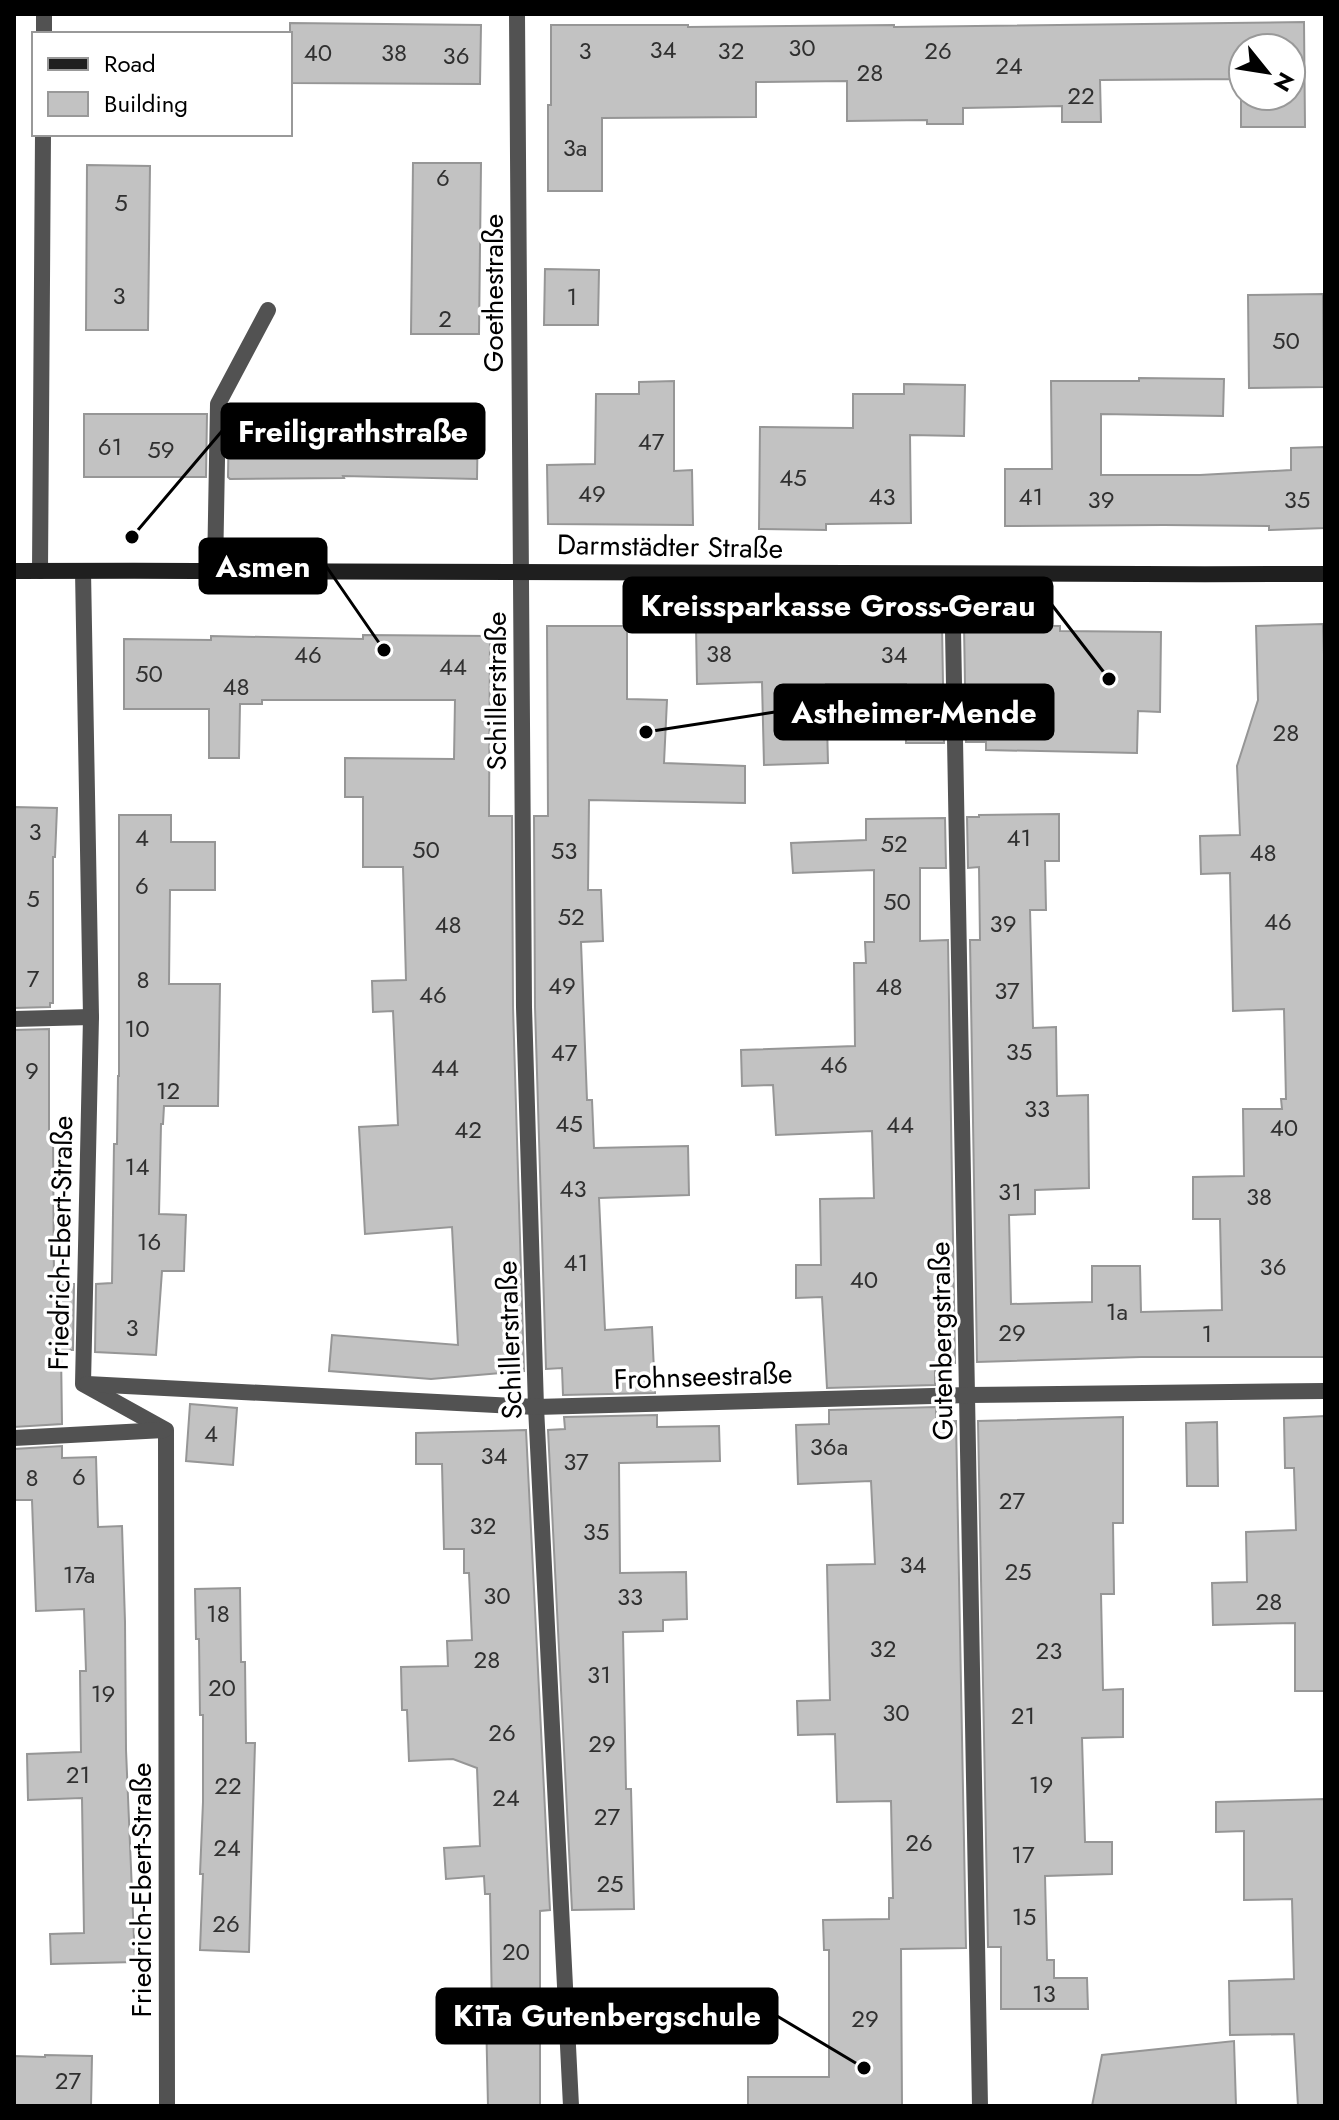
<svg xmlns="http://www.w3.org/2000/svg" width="1339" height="2120" font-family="Jost,sans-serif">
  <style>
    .building { fill: #c2c2c2; stroke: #969696; stroke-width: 2; fill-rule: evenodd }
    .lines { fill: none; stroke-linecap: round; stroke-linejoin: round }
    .service { stroke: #525252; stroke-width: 16 }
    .minor { stroke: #525252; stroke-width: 16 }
    .secondary { stroke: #1f1f1f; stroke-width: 16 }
    .labels { text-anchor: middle; stroke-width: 7; stroke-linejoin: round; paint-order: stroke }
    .number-label { font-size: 24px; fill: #303030 }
    .street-label { font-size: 28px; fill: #000; stroke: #fff }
    .leader { fill: none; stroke: #000; stroke-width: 3 }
    .callout-dot { fill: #000; stroke: #fff; stroke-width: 3 }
    .callout { fill: #000; stroke: #000; stroke-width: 3 }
    .callout-label { font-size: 30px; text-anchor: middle; font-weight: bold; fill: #fff }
  </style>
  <rect width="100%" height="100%" fill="#fff"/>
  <g class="building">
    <path d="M1304,22L1305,127H1241V79L1100,80L1101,122H1062V106L963,108V124H927V120L847,121V81L756,82V117L602,118V191H548V105H551V25H688V27L894,25V27ZM1243,48H1291V96H1243Z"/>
    <polygon points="290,23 481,25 480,84 290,83"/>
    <polygon points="413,163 481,163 479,334 411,334"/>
    <polygon points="87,165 150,166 148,330 86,330"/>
    <polygon points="545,269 599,270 598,325 544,325"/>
    <polygon points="1323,294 1324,387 1249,388 1248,295"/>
    <polygon points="1139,378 1224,379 1223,416 1101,414 1101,475 1200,475 1291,470 1291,448 1325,447 1325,528 1269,530 1269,526 1164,525 1005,526 1005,469 1052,469 1051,381 1139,381"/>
    <polygon points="674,381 674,471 692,470 693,525 548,524 547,465 595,464 596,394 639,394 639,382"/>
    <polygon points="904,384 965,385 964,436 910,435 911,523 826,524 826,530 759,529 760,427 853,428 853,394 904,394"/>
    <polygon points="343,413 343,417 478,418 477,479 343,476 344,478 230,479 228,477 229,414"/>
    <polygon points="84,414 207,414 206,477 84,477"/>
    <polygon points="1323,624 1325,685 1325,1357 1141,1357 977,1362 970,940 980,940 979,867 968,868 967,817 979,817 979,815 1059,814 1059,861 1045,861 1046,910 1030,910 1033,1028 1056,1027 1057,1096 1088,1095 1089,1188 1035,1190 1035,1214 1009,1215 1011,1304 1092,1302 1092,1266 1140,1266 1141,1312 1222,1310 1220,1219 1193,1219 1193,1177 1244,1176 1243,1109 1282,1109 1281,1099 1286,1099 1284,1009 1233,1011 1230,873 1201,874 1200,836 1240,835 1237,766 1258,700 1256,626"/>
    <polygon points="741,625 741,628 942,625 944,743 906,743 906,684 826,684 828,763 764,765 762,682 697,684 696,626"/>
    <polygon points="964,625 1060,626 1060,631 1161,632 1160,712 1138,711 1137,753 986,750 986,742 966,742"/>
    <polygon points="547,626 627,626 627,699 667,700 664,763 745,766 745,803 589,800 588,890 601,890 603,941 581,942 587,1100 592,1100 594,1148 688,1146 689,1195 599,1198 605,1330 652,1327 655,1393 563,1395 562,1368 546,1369 535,1007 534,816 548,816"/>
    <polygon points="363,635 490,636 489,816 512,816 513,1007 524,1371 431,1379 329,1371 332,1335 458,1345 452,1227 365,1234 359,1127 398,1125 393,1011 373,1012 372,981 406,980 403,867 363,867 363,797 345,797 345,758 454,759 455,700 262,700 262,704 240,704 239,758 209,758 209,709 124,709 124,639 211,640 211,636 363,639"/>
    <polygon points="14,807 57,808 55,857 53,857 53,1003 50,1003 50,1007 14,1008"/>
    <polygon points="119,815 171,815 171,842 215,842 215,890 170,890 169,984 220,984 218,1106 164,1106 163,1124 161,1124 159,1214 186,1215 184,1271 162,1271 156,1355 95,1352 96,1284 112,1283 114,1144 117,1144 118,1076 119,1076"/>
    <polygon points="945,818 946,868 920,868 920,941 948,940 955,1363 935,1363 935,1385 827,1388 822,1297 796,1298 796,1265 821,1265 820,1199 874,1198 872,1131 776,1135 773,1085 742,1086 741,1050 855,1046 854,963 866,963 865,942 874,942 874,870 793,873 791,843 866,840 866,819"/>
    <polygon points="49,1029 49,1133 53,1133 54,1284 74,1284 73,1350 61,1350 62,1424 14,1427 14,1030"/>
    <polygon points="190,1404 237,1408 233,1465 186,1461"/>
    <polygon points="936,1407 936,1422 956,1421 966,1948 901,1949 902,2106 748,2106 748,2077 829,2077 829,1950 824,1950 823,1920 889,1919 889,1898 893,1898 891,1801 837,1802 835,1734 798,1735 797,1701 830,1700 827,1565 875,1564 871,1481 798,1484 796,1425 829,1424 829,1410"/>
    <polygon points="657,1415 657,1427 719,1426 720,1461 619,1463 620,1573 686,1572 687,1619 663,1620 663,1631 623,1632 626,1789 631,1789 634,1909 572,1910 548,1430 565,1429 564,1417"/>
    <polygon points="1325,1416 1325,1691 1295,1691 1295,1623 1213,1625 1212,1583 1247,1582 1246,1532 1296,1530 1294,1468 1285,1468 1284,1418"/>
    <polygon points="1123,1417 1123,1523 1113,1523 1114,1594 1101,1594 1103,1690 1123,1689 1123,1737 1082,1738 1085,1842 1112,1842 1112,1874 1045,1876 1047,1960 1054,1960 1054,1978 1087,1978 1088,2009 1001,2009 1001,1947 988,1947 978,1421"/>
    <polygon points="1217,1422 1218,1486 1187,1486 1186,1423"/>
    <polygon points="526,1430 550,1910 540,1911 540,2106 488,2106 486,2013 492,2013 490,1894 485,1894 484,1876 446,1879 444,1848 480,1846 477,1768 453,1759 409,1761 407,1710 402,1710 401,1667 448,1666 447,1641 472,1640 469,1573 464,1573 464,1549 444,1549 442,1464 416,1464 416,1433"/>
    <polygon points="62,1446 62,1458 96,1457 98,1527 122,1526 125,1622 126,1750 135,1962 51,1964 50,1934 84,1933 82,1798 28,1800 27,1754 81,1752 80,1671 86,1671 84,1609 36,1611 32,1500 14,1500 14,1449"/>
    <polygon points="240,1588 241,1662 245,1662 246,1743 255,1743 249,1952 200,1950 203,1874 200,1874 203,1802 203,1715 200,1715 199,1639 196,1639 195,1589"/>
    <polygon points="1325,1799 1325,2106 1298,2106 1294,2034 1230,2035 1229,1981 1294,1979 1292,1899 1244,1900 1244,1831 1216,1832 1216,1802"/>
    <polygon points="1234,2041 1236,2106 1092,2106 1102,2055"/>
    <polygon points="45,2055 92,2056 91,2106 14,2106 14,2056 45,2057"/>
  </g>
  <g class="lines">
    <polyline class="service" points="215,572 218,404 268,310"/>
    <g class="minor">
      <polyline points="517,14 524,1007 536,1407 571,2106"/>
      <polyline points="44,34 44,14"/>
      <polyline points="40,571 43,134"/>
      <polyline points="83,571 91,1017 83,1384 166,1430 167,2106"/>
      <polyline points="952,575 980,2106"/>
      <polyline points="14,1019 91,1017"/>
      <polyline points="87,1384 536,1407 968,1395 1325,1391"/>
      <polyline points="14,1438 164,1430"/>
    </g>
    <path class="secondary" d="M14,571C451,570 888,575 1325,574"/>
  </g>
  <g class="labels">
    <g class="number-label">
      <text x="802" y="56">30</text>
      <text x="663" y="58">34</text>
      <text x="585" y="59">3</text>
      <text x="731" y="59">32</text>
      <text x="938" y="59">26</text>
      <text x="318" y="61">40</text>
      <text x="394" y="61">38</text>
      <text x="456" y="64">36</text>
      <text x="1009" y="74">24</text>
      <text x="870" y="81">28</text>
      <text x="1081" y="104">22</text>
      <text x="575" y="156">3a</text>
      <text x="443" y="186">6</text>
      <text x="121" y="211">5</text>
      <text x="119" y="304">3</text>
      <text x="572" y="305">1</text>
      <text x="445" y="327">2</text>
      <text x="1286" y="349">50</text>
      <text x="651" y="450">47</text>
      <text x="110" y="455">61</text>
      <text x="161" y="458">59</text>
      <text x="793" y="486">45</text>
      <text x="592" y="502">49</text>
      <text x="882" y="505">43</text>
      <text x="1031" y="505">41</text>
      <text x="1101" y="508">39</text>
      <text x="1297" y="508">35</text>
      <text x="719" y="662">38</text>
      <text x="308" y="663">46</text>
      <text x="894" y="663">34</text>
      <text x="453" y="675">44</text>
      <text x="149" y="682">50</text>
      <text x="236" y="695">48</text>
      <text x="1286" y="741">28</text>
      <text x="35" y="840">3</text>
      <text x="142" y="846">4</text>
      <text x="1019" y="846">41</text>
      <text x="894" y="852">52</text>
      <text x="426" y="858">50</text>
      <text x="564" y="859">53</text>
      <text x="1263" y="861">48</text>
      <text x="142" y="894">6</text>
      <text x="33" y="907">5</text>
      <text x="897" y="910">50</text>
      <text x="571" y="925">52</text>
      <text x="1278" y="930">46</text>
      <text x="1003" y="932">39</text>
      <text x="448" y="933">48</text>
      <text x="33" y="987">7</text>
      <text x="143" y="988">8</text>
      <text x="562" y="994">49</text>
      <text x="889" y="995">48</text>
      <text x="1007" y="999">37</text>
      <text x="433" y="1003">46</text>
      <text x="137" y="1037">10</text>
      <text x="1019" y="1060">35</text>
      <text x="564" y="1061">47</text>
      <text x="834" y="1073">46</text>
      <text x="445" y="1076">44</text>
      <text x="32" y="1079">9</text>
      <text x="168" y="1099">12</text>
      <text x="1037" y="1117">33</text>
      <text x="569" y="1132">45</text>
      <text x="900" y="1133">44</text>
      <text x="1284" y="1136">40</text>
      <text x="468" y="1138">42</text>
      <text x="137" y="1175">14</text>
      <text x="573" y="1197">43</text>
      <text x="1010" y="1200">31</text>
      <text x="1259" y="1205">38</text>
      <text x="149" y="1250">16</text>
      <text x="576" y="1271">41</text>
      <text x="1273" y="1275">36</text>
      <text x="864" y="1288">40</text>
      <text x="1117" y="1320">1a</text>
      <text x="132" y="1336">3</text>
      <text x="1012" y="1341">29</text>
      <text x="1207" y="1342">1</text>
      <text x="211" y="1442">4</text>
      <text x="829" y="1455">36a</text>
      <text x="494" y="1464">34</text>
      <text x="576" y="1470">37</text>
      <text x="79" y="1485">6</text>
      <text x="32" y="1486">8</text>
      <text x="1012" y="1509">27</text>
      <text x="483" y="1534">32</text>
      <text x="596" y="1540">35</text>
      <text x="913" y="1573">34</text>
      <text x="1018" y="1580">25</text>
      <text x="79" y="1583">17a</text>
      <text x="497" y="1604">30</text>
      <text x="630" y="1605">33</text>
      <text x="1269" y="1610">28</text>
      <text x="218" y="1622">18</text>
      <text x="883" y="1657">32</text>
      <text x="1049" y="1659">23</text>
      <text x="487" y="1668">28</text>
      <text x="599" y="1683">31</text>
      <text x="222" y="1696">20</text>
      <text x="103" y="1702">19</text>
      <text x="896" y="1721">30</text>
      <text x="1023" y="1724">21</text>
      <text x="502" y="1741">26</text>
      <text x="602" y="1752">29</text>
      <text x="78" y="1783">21</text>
      <text x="1041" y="1793">19</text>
      <text x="228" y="1794">22</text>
      <text x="506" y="1806">24</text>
      <text x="607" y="1825">27</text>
      <text x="919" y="1851">26</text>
      <text x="227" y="1856">24</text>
      <text x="1023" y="1863">17</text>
      <text x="610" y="1892">25</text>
      <text x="1024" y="1925">15</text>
      <text x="226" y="1932">26</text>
      <text x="516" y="1960">20</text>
      <text x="1044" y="2002">13</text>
      <text x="865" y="2027">29</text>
      <text x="68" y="2089">27</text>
    </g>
    <g class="street-label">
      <text transform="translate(493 293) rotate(-90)" y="10">Goethestraße</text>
      <text transform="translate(670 546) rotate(1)" y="10">Darmstädter Straße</text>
      <text transform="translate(496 691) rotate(-90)" y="10">Schillerstraße</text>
      <text transform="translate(60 1243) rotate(-89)" y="10">Friedrich-Ebert-Straße</text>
      <text transform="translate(509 1340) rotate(-92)" y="10">Schillerstraße</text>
      <text transform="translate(941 1341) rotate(-91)" y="10">Gutenbergstraße</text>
      <text transform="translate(703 1376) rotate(-2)" y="10">Frohnseestraße</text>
      <text transform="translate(141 1890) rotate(-90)" y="10">Friedrich-Ebert-Straße</text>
    </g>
  </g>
  <path class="leader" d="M132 537L222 431M384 650L326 566M1109 679L1052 605M646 732L775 712M864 2068L777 2016"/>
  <g class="callout-dot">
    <circle cx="132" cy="537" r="8"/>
    <circle cx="384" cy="650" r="8"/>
    <circle cx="1109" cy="679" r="8"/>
    <circle cx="646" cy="732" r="8"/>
    <circle cx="864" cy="2068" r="8"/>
  </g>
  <g class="callout">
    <rect x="222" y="404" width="262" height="54" rx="8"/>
    <rect x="200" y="539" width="126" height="54" rx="8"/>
    <rect x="624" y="578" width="428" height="54" rx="8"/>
    <rect x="775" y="685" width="278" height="54" rx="8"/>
    <rect x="437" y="1989" width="340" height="54" rx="8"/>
  </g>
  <g class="callout-label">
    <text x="353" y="442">Freiligrathstraße</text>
    <text x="263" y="577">Asmen</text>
    <text x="838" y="616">Kreissparkasse Gross-Gerau</text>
    <text x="914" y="723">Astheimer-Mende</text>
    <text x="607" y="2026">KiTa Gutenbergschule</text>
  </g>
  <rect width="1339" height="2120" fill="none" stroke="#000000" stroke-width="32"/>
  <rect x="32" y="32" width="260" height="104" fill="#ffffff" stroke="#999999" stroke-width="2"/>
  <rect x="48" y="58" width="40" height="12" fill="#1f1f1f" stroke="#999999" stroke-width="2"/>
  <text x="104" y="72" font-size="24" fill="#000000">Road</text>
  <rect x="48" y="92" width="40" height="24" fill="#c2c2c2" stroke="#999999" stroke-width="2"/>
  <text x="104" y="112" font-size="24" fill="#000000">Building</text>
  <g transform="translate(1267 72) rotate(120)"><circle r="38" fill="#ffffff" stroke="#999999" stroke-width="2"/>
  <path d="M0-6L14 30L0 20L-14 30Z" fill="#000000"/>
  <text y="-12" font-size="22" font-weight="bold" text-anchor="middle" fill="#000000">N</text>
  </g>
</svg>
